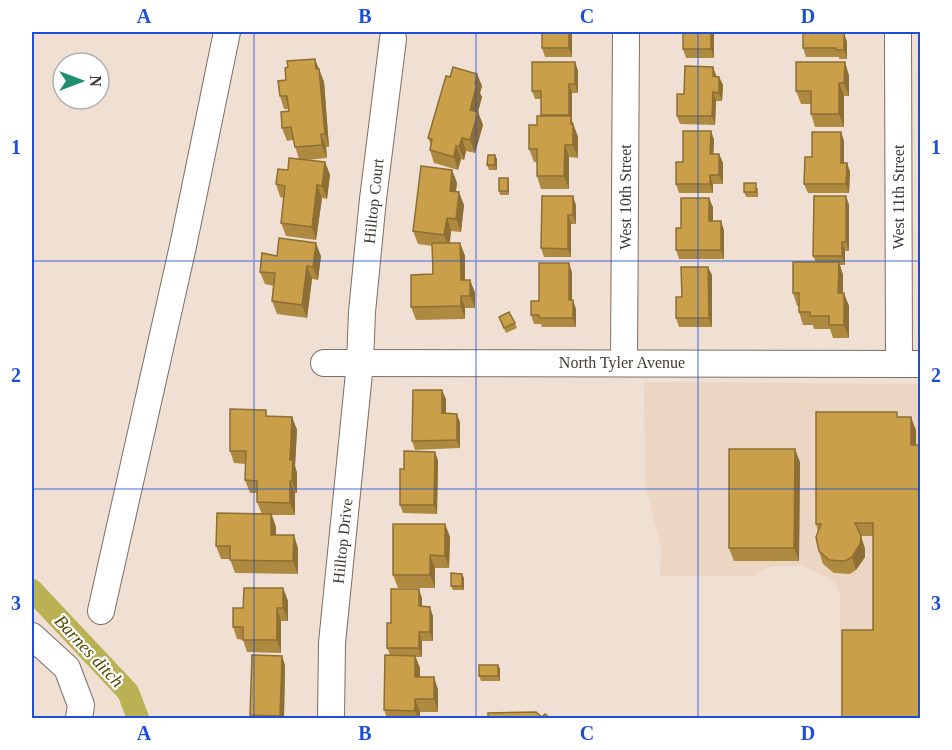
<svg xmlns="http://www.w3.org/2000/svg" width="952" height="750" font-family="Georgia,serif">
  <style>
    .built { fill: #ebd5c3 }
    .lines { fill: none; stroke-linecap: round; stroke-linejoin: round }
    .canal { stroke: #bab155; stroke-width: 22 }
    .minor-casing { stroke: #7d6f64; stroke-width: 28 }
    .minor { stroke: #fff; stroke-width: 26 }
    .wall { fill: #ae8940 }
    .shaded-wall { fill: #8d6f34 }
    .building { fill: #ca9f4a; stroke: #8d6f34; stroke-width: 1.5 }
    .grid { fill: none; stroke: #1d4ed8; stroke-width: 1.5; stroke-opacity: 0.55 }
    .labels { text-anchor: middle; stroke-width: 4.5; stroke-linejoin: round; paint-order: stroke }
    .street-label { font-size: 16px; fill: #413b36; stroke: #fff }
    .water-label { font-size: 18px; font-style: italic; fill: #514b00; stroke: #fff }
    .neatline { fill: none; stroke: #1d4ed8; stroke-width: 2 }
    .grid-label { font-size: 20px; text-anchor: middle; font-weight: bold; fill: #1d4ed8 }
  </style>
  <rect width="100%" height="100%" fill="#f0e0d3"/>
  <polygon class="built" points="644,382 920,384 920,718 840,718 840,596 836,584 827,577 802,566 774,566 762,570 756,576 660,576 661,548 645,483"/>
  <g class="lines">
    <polyline class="canal" points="32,590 128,692 138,718"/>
    <g class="minor-casing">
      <g id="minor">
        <polyline points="898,32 899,363"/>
        <polyline points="624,362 626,32"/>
        <polyline points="324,363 920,364"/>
        <polyline points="101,611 183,246 227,32"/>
        <polyline points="32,636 67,668 81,705 79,718"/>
        <polyline points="331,718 332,643 360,363 362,312 373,199 393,39"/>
      </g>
    </g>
    <use href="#minor" class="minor"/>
  </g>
  <g class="wall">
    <polygon points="538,32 572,32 572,57 545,57 542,48 542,32"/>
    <polygon points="714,32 714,58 686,58 683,49"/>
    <polygon points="843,32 847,42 847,59 839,59 839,57 806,57 803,48"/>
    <polygon points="575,62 578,71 578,93 572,93 572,121 578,137 578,158 569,157 569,189 541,189 537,176 537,162 534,162 529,149 541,116 541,99 535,99 532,91"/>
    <polygon points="713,67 716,76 719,77 723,85 722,101 716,101 715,125 680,124 677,116 684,94"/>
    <polygon points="319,69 324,82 329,147 326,147 327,158 306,160 325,162 330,175 327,199 322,198 316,240 286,236 281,223 284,198 280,197 276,184 299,159 293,140 287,141 282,128 289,111 288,109 284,109 280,96 286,80"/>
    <polygon points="477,74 482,86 480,93 482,97 478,112 483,125 475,153 466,151 464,160 461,159 458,170 434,163 430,150 431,145 428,138 450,77"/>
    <polygon points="849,75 849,96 844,96 844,127 815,127 811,114 811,104 801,104 796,91"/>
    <polygon points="711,131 714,140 713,154 719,154 723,163 723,184 713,184 713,193 679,193 676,184 683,162"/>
    <polygon points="841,132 844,141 844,163 847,163 850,172 849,193 808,193 804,184 812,157"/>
    <polygon points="497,159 497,170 489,170 487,165"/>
    <polygon points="452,170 457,183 456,191 464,205 461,232 451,231 450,243 460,243 465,256 465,280 470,280 475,293 475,308 465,308 465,319 416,320 411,307 433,274 432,246 418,244 413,231"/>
    <polygon points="509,183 509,195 500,195 499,191"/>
    <polygon points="758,188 758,197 746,197 744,192"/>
    <polygon points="846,196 849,205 849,251 845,251 845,265 840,265 843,275 843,293 849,306 849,338 833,338 830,329 814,329 813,325 803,325 799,312 799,306 797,306 793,293 816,262 813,256"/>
    <polygon points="576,205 576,224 571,224 571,257 544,257 541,248"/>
    <polygon points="713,207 713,221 724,230 724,259 679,259 676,250 681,228"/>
    <polygon points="277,256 321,256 318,280 312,279 307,318 277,314 272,301 274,286 265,284 260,272"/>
    <polygon points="572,272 572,300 576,309 576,327 542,327 541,324 534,324 531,315 539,301"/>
    <polygon points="712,275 712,327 679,327 676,318 682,297"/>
    <polygon points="499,317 515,323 517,328 506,333"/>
    <polygon points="446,399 446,413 460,422 460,448 415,450 412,441"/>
    <polygon points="269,416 292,417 297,430 295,466 297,473 297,493 295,493 295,515 272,515 276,527 276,535 298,548 298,574 235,573 230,559 221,559 216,546 262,514 257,502 257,493 250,493 245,480 246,464 234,463 230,451"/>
    <polygon points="898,417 916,430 873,630 873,536 861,536 865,549 865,557 856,570 850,574 834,573 823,564 819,551 818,531 816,524"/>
    <polygon points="438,460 437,514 403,513 400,505 404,469"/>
    <polygon points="800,462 799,561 734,561 729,548"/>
    <polygon points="445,524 450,537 449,568 435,568 435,588 398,588 393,575"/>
    <polygon points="464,578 464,590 453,590 451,586"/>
    <polygon points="283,588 288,601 288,621 281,621 281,653 247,652 243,640 237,639 233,627 243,608"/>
    <polygon points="422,598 422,607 433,616 433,641 422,641 422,657 416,657 420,668 420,677 434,677 438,690 438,712 420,712 420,718 387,718 384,710 390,655 387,648 391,623"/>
    <polygon points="285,665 284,718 252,718 250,715"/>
    <polygon points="498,665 500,669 500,681 481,681 479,676"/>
  </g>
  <g class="shaded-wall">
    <polygon points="569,32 572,32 572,57 569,48"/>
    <polygon points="711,32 714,32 714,58 711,49"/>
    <polygon points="844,33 847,42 847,59 844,50"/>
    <polygon points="315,59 324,82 329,147 325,134"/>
    <polygon points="575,62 578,71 578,93 575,84"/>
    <polygon points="845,62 849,75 849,96 844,83"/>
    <polygon points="713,67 716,75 716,85 713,76"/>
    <polygon points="477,74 482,86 480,93 482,97 475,122 470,110 475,84"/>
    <polygon points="719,77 723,85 722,101 719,93"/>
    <polygon points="839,83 844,96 844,127 839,114"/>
    <polygon points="569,84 572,93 572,121 578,137 578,158 573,145 569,115"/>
    <polygon points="713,92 716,101 715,125 712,116"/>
    <polygon points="478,112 483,125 475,153 470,140"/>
    <polygon points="711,131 714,140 713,163 710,154"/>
    <polygon points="841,132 844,141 844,172 841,163"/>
    <polygon points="321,134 326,147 327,158 322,145"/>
    <polygon points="462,138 466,151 464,160 459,147"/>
    <polygon points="565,145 569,157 569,189 564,176"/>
    <polygon points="456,146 461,159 458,170 454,157"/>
    <polygon points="719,154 723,163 723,184 719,175"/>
    <polygon points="495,155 497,159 497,170 495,165"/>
    <polygon points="325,162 330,175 327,199 322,186"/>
    <polygon points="847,163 850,172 849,193 846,184"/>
    <polygon points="452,170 457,183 454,203 450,191"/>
    <polygon points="710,175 713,184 713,193 710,184"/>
    <polygon points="508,178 509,183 509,195 508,191"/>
    <polygon points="317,185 322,198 316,240 312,227"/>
    <polygon points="459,192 464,205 461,232 456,219"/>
    <polygon points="573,196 576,205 576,224 573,215"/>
    <polygon points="846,196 849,205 849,251 846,242"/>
    <polygon points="709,198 713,207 713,230 709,221"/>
    <polygon points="568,215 571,224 571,257 568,249"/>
    <polygon points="447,218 451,231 449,248 444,235"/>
    <polygon points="721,221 724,230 724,259 721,250"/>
    <polygon points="842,242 845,251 845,265 842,256"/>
    <polygon points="316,243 321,256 318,280 313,267"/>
    <polygon points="460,243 465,256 465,293 461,280"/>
    <polygon points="839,262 843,275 843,306 838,293"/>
    <polygon points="569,263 572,272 572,309 569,300"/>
    <polygon points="307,266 312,279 307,318 302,305"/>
    <polygon points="708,267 712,275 712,327 709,318"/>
    <polygon points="470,280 475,293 475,308 470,296"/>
    <polygon points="844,293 849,306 849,338 844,325"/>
    <polygon points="461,296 465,308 465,319 461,306"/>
    <polygon points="573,300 576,309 576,327 573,318"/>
    <polygon points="442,390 446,399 446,422 442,413"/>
    <polygon points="457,414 460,422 460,448 457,440"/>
    <polygon points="292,417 297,430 295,466 297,473 297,493 292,481 290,460"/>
    <polygon points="911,417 916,430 916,458 911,445"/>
    <polygon points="795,449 800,462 799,561 794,548"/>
    <polygon points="435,452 438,460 437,514 434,505"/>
    <polygon points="290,481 295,493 295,515 290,503"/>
    <polygon points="271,514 276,527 276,548 271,535"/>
    <polygon points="445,524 450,537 449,568 445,556"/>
    <polygon points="294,535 298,548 298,574 293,561"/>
    <polygon points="861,536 865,549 865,557 856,570 852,557"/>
    <polygon points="430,555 435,568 435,588 430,575"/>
    <polygon points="462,574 464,578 464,590 462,586"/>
    <polygon points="283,588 288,601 288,621 283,608"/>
    <polygon points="419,589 422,598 422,615 419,606"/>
    <polygon points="430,607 433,616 433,641 430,632"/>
    <polygon points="277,608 281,621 281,653 277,640"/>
    <polygon points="419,632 422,641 422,657 419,648"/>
    <polygon points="282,656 285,665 284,718 281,718 280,716"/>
    <polygon points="415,656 420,668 420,689 415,677"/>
    <polygon points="498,665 500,669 500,681 498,676"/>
    <polygon points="434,677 438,690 438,712 434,699"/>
    <polygon points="415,699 420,712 420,718 418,718 415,711"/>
  </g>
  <g class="building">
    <rect x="542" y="32" width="27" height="16"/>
    <rect x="683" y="32" width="28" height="17"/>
    <polygon points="803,32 840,32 840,33 844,33 844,50 836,50 836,48 803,48"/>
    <polygon points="315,59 316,69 319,69 325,134 321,134 322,145 295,147 291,127 282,128 281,112 289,111 287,96 280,96 278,81 286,80 285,68 288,67 287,61"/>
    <polygon points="532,62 575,62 575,84 569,84 569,115 541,115 541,91 532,91"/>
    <polygon points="796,62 845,62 844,83 839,83 839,114 811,114 811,91 796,91"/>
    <polygon points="685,66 713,67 713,76 719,77 719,93 713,92 712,116 677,116 677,94 684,94"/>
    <polygon points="453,67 477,74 475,84 477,84 470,110 478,112 470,140 462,138 459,147 456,146 454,157 430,150 432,139 428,138 446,76 450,77"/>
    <polygon points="537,116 571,116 571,124 573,124 573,145 565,145 564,176 537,176 537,149 529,149 529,125 537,125"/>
    <polygon points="683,131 711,131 710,154 719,154 719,175 710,175 710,184 676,184 676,162 683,162"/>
    <polygon points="812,132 841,132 841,163 847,163 846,184 804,184 805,157 812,157"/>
    <polygon points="488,155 495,155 495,165 487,165"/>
    <polygon points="289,158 325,162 322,186 317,185 312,227 281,223 285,186 276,184 278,169 288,170"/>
    <polygon points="421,166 452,170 450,191 459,192 456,219 447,218 444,235 413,231"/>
    <rect x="499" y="178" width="9" height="13"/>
    <rect x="744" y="183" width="12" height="9"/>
    <polygon points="542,196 573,196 573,215 568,215 568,249 541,248"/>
    <polygon points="814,196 846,196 846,242 842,242 842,256 813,256"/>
    <polygon points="681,198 709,198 709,221 721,221 721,250 676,250 676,228 681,228"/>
    <polygon points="279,238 316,243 313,267 307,266 302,305 272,301 275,273 260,272 262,253 277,256"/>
    <polygon points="432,243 460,243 461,280 470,280 470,296 461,296 461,306 411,307 411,275 433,274"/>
    <polygon points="793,262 839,262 838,293 844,293 844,325 829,325 829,316 810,316 810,312 799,312 799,293 793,293"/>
    <polygon points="539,263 569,263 569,300 573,300 573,318 539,318 539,315 531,315 531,301 539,301"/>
    <polygon points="681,267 708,267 709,318 676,318 676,297 682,297"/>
    <polygon points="509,312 515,323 504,328 499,317"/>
    <polygon points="413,390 442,390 442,413 457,414 457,440 412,441"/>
    <polygon points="230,409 266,410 266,416 292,417 290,460 293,460 292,481 290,481 290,503 257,502 257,481 245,480 246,451 230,451"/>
    <polygon points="816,412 897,412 897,417 911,417 911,445 921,445 921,718 842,718 842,630 873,630 873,523 855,523 861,536 860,544 852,557 845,561 829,560 819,551 816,537 821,524 816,524"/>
    <polygon points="729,449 795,449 794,548 729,548"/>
    <polygon points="404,451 435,452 434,505 400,505 400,469 404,469"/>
    <polygon points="217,513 271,514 271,535 294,535 293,561 230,560 230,546 216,546"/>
    <polygon points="393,524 445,524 445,556 430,555 430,575 393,575"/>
    <polygon points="451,573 462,574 462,586 451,586"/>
    <polygon points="244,588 283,588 283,608 277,608 277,640 243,640 243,627 233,627 233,608 243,608"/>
    <polygon points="391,589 419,589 419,606 430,607 430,632 419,632 419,648 387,648 387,623 391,623"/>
    <polygon points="252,655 282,656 280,716 250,715"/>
    <polygon points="385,655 415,656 415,677 434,677 434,699 415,699 415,711 384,710"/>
    <rect x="479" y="665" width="19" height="11"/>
    <polygon points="536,712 542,717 545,714 550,718 488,718 488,713"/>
    <rect x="445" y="717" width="10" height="1"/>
  </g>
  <path class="grid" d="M254,32V718M476,32V718M698,32V718M32,261H920M32,489H920"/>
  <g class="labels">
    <g class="street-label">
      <text transform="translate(625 197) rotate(-90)" y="6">West 10th Street</text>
      <text transform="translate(898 197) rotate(-90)" y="6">West 11th Street</text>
      <text transform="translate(373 201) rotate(-84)" y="6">Hilltop Court</text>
      <text x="622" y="368">North Tyler Avenue</text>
      <text transform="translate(342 541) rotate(-84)" y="6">Hilltop Drive</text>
    </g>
    <g class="water-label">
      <text transform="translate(89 651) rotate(47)" y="6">Barnes ditch</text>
    </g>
  </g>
  <rect width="952" height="750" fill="none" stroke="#ffffff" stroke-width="66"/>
  <g transform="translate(81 81) rotate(90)"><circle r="28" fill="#ffffff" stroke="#b3b1af" stroke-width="1.5"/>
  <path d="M0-4.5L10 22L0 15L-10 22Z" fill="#1e8f70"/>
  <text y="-9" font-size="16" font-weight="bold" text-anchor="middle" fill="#413b36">N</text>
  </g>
  <rect x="33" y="33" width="886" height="684" class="neatline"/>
  <g class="grid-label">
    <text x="144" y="23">A</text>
    <text x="365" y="23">B</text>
    <text x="587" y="23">C</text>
    <text x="808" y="23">D</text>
    <text x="16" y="154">1</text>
    <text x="936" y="154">1</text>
    <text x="16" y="382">2</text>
    <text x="936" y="382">2</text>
    <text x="16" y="610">3</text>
    <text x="936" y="610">3</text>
    <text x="144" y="740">A</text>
    <text x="365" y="740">B</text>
    <text x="587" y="740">C</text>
    <text x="808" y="740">D</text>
  </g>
</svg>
